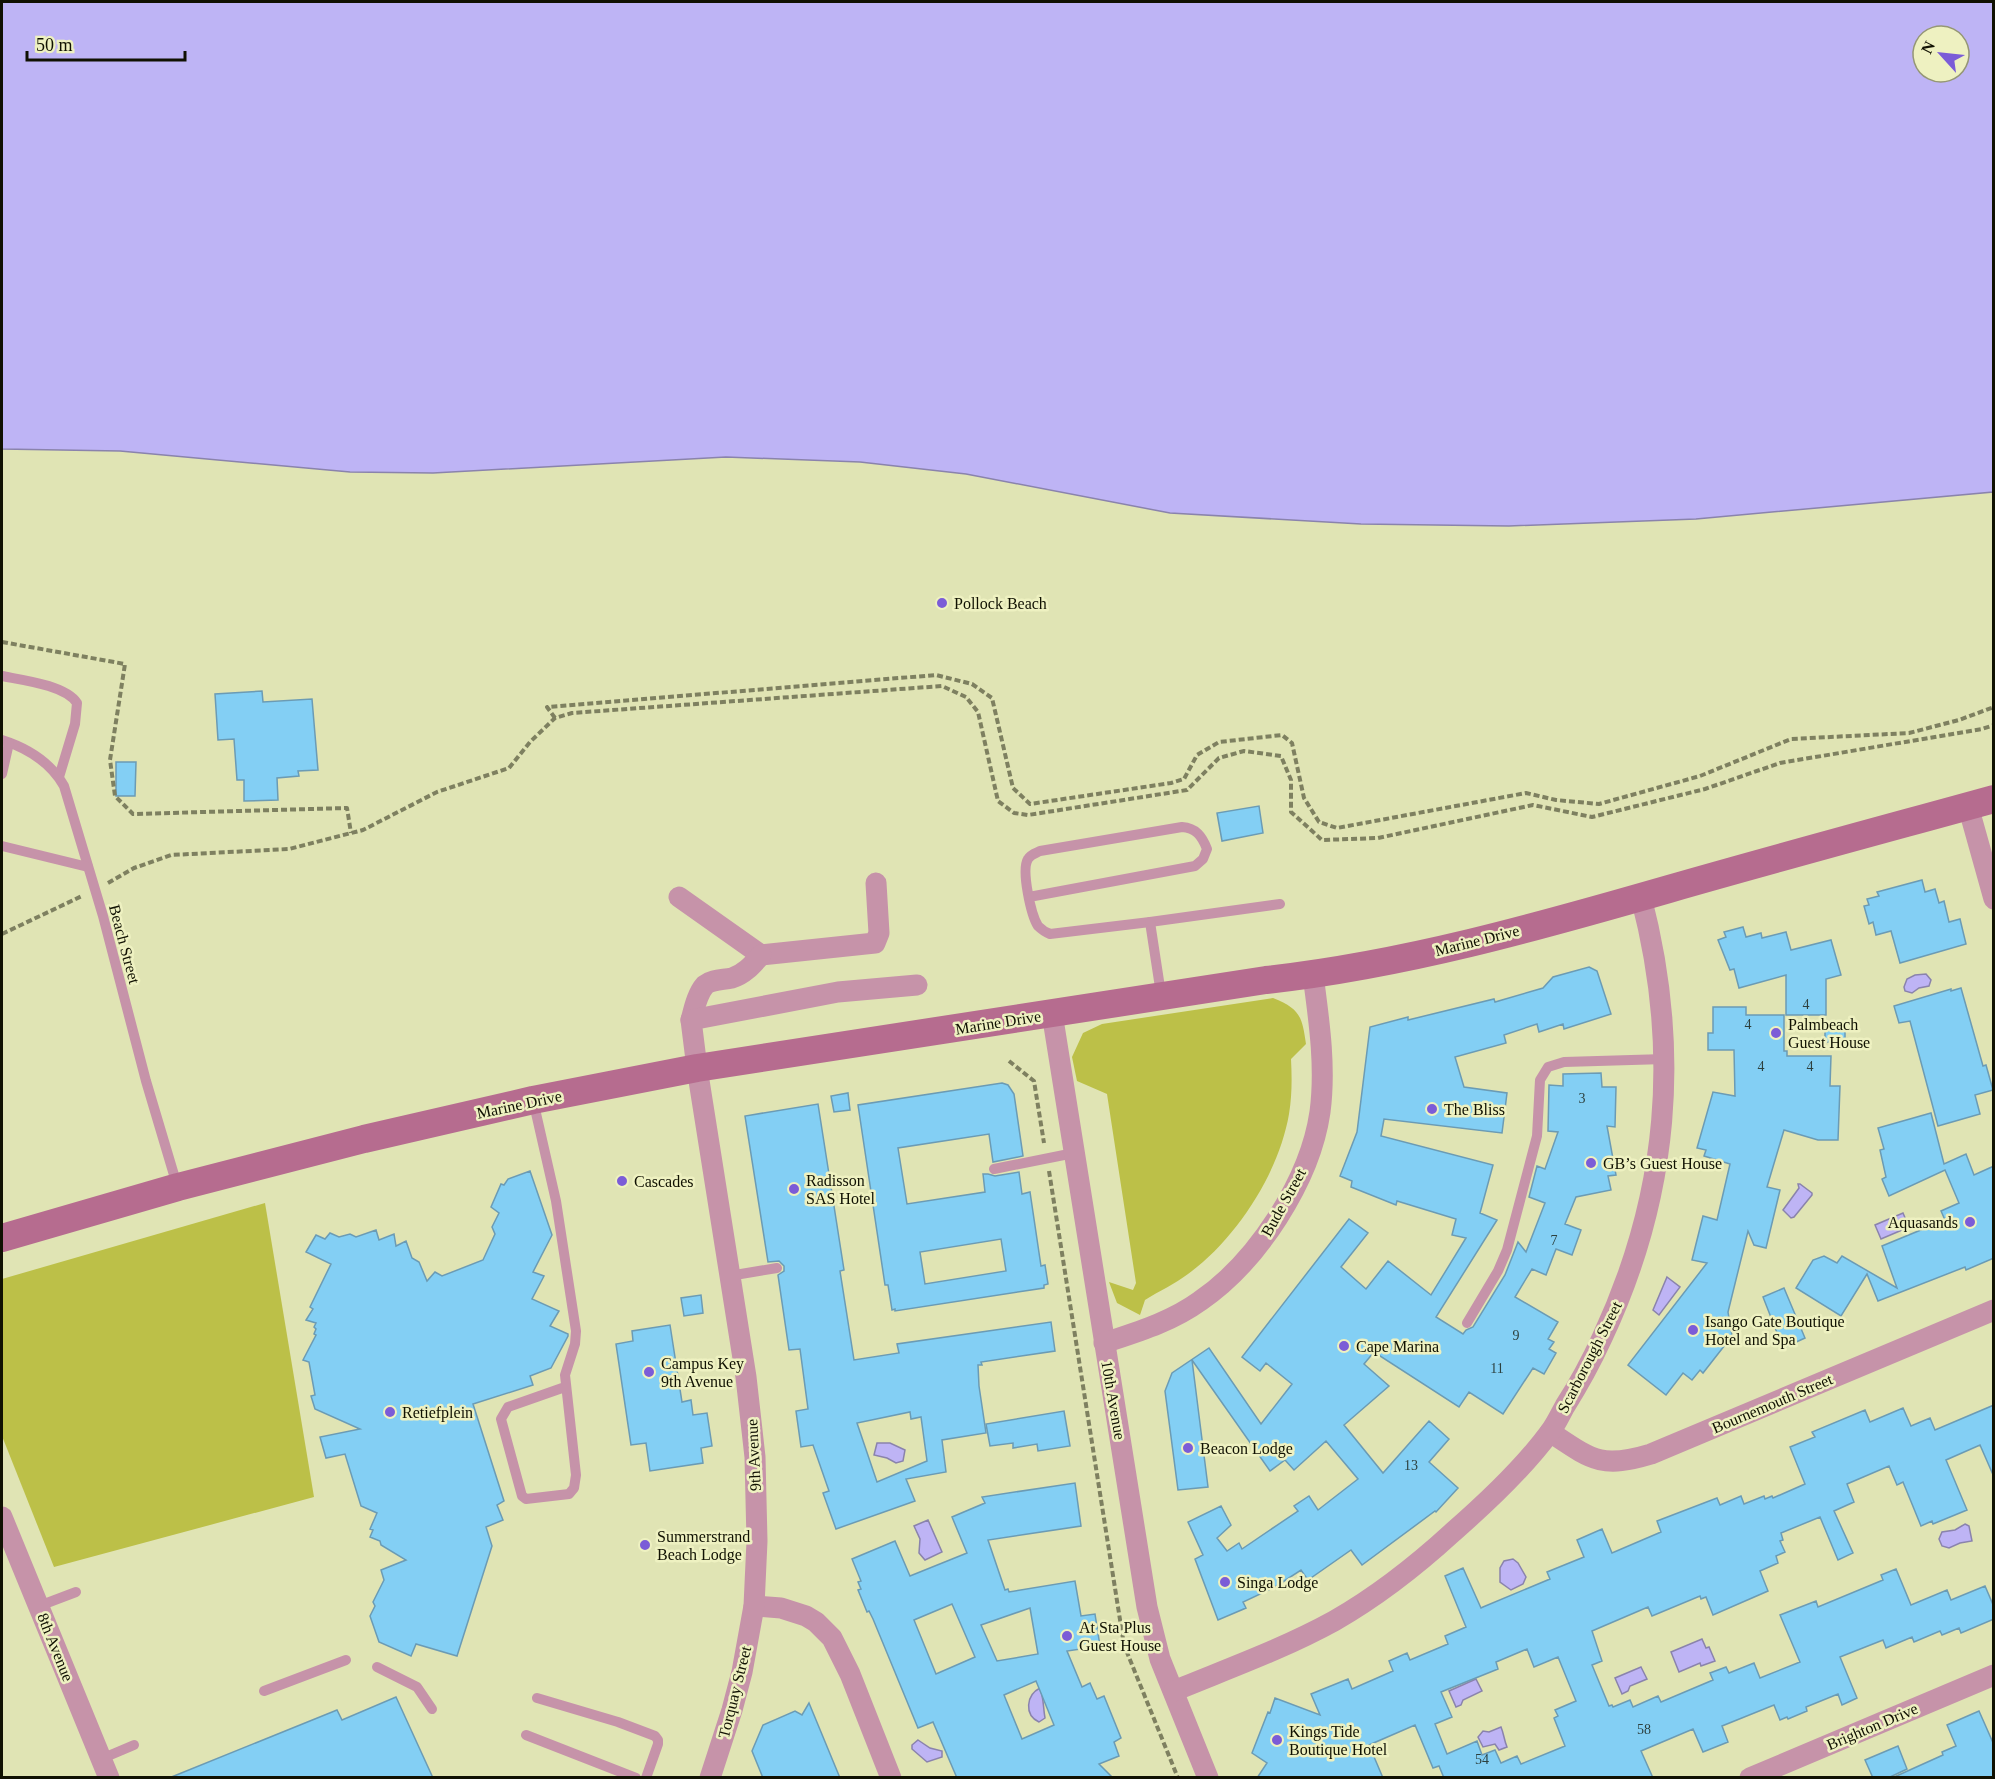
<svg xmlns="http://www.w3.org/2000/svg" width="1995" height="1779" font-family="'Times New Roman',serif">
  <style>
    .green { fill: #bcc048 }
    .water { fill: #beb4f5; stroke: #8a83ac; stroke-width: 1.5; fill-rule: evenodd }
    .building { fill: #83cff4; stroke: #6b9bb4; stroke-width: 1.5; fill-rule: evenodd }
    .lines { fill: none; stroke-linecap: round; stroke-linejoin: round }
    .path { stroke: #7e8060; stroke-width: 4; stroke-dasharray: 6 3; stroke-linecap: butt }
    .lane { stroke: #c693a9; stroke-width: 10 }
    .street { stroke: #c693a9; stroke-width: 21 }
    .secondary { stroke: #b66c8f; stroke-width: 28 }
    .poi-dot { fill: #7b5cd7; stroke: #eef1c1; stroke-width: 2 }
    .labels { text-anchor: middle; stroke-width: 5; stroke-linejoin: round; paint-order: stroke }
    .number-label { font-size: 14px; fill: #2d403e }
    .poi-label { font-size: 16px; fill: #101102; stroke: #eef1c1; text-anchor: start }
    .street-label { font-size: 16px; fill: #101102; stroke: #eef1c1 }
  </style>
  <rect width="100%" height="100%" fill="#e0e4b4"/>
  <g class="green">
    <path d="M1273,998C1300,1009 1302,1016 1306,1044L1291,1059C1292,1078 1292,1096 1289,1114C1279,1173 1236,1239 1188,1274C1175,1284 1159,1291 1145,1300L1140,1315L1117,1303L1109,1282L1133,1290L1136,1283L1107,1094L1077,1081L1072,1057L1083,1033L1102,1024Z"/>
    <polygon points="265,1203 314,1497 54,1567 2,1436 2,1279"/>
  </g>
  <g class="water">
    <path d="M2,2H1993V492L1696,519L1509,526L1361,524L1170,513L966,474L860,462L726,457L433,473L350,472L120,451L2,449ZM1923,36H1959V72H1923Z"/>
    <polygon points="1926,974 1931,980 1929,986 1919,988 1912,993 1905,991 1904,987 1907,979 1915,975"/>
    <polygon points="1798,1184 1800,1184 1812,1193 1812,1195 1794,1217 1791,1218 1783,1210 1799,1188"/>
    <polygon points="1903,1213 1909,1227 1881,1239 1875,1225"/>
    <polygon points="1667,1277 1680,1287 1659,1315 1653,1310"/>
    <polygon points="877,1443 890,1443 905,1450 903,1461 896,1463 887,1458 874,1455"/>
    <polygon points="928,1520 942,1552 925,1560 919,1553 920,1539 914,1526"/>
    <polygon points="1965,1524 1969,1526 1972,1541 1960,1543 1949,1548 1942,1546 1939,1539 1942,1532 1955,1530"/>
    <polygon points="1513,1559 1518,1563 1526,1577 1523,1584 1511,1590 1500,1582 1500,1568 1504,1561"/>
    <polygon points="1702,1639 1706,1648 1709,1647 1715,1661 1701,1666 1700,1663 1679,1672 1671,1652"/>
    <polygon points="1641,1667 1647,1679 1630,1686 1628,1691 1622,1694 1615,1678"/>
    <polygon points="1476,1679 1482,1691 1463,1700 1461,1705 1456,1707 1449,1691"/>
    <path d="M1040,1688C1044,1699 1043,1707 1045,1718L1039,1722C1024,1715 1026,1695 1040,1688Z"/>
    <path d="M1501,1727C1504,1734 1504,1740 1507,1747L1499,1750L1495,1744L1483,1747L1478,1737L1483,1731L1489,1732Z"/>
    <polygon points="918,1740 930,1748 942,1751 942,1757 927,1762 912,1749 912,1745"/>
  </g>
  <g class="building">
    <polygon points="262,691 263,702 312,699 318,770 298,771 299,776 277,778 278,800 244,801 244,780 237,780 234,739 218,740 215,694"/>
    <polygon points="116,762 136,762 135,796 116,796"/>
    <polygon points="1259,806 1263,833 1222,841 1217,813"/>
    <polygon points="1922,880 1925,892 1935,889 1939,903 1944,901 1949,922 1960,919 1966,944 1900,963 1891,931 1876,935 1873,922 1869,924 1864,906 1869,905 1867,899 1879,896 1877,892"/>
    <polygon points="1743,927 1746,937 1761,933 1762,938 1786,932 1791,950 1831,940 1841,975 1826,979 1826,1015 1786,1015 1786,975 1739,988 1734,969 1730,970 1718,940 1726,937 1724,932"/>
    <polygon points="1589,967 1597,971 1611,1014 1564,1029 1563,1024 1539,1032 1537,1024 1504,1035 1506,1043 1455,1057 1464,1087 1507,1093 1502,1133 1384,1119 1381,1136 1493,1165 1480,1213 1497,1220 1436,1317 1463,1334 1466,1330 1473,1327 1505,1275 1518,1242 1526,1252 1545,1203 1529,1197 1537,1166 1545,1169 1558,1132 1548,1131 1549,1085 1563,1086 1563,1074 1601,1073 1602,1087 1616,1087 1615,1127 1607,1126 1616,1175 1608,1176 1611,1190 1576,1197 1565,1224 1581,1230 1572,1255 1556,1249 1546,1275 1532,1269 1515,1297 1558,1322 1548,1339 1554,1342 1549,1349 1556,1353 1544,1374 1533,1368 1503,1414 1469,1392 1459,1407 1374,1352 1364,1364 1389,1386 1344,1425 1383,1473 1429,1421 1449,1439 1429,1462 1458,1488 1436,1512 1435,1511 1362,1565 1351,1550 1308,1580 1301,1570 1275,1587 1243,1602 1246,1608 1218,1620 1195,1559 1203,1555 1188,1522 1221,1506 1231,1525 1217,1538 1227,1551 1239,1543 1242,1549 1298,1511 1294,1506 1309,1496 1318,1510 1358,1479 1326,1441 1294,1470 1285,1460 1270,1471 1192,1360 1208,1487 1178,1490 1165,1391 1172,1373 1209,1348 1261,1424 1292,1384 1266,1363 1260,1371 1242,1357 1349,1219 1368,1233 1341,1267 1366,1289 1388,1261 1431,1295 1466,1238 1452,1235 1456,1219 1397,1201 1396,1205 1351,1187 1352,1181 1340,1176 1357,1132 1370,1027 1408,1017 1408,1020 1494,999 1495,1002 1543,988 1553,977"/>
    <polygon points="1961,988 1983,1066 1986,1065 1993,1090 1975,1095 1980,1114 1938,1126 1910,1021 1899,1023 1894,1006 1951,989 1951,991"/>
    <polygon points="1713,1007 1746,1007 1746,1015 1784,1015 1784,1051 1787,1051 1787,1056 1831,1056 1830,1086 1840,1086 1838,1140 1818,1140 1784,1130 1767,1187 1780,1190 1766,1248 1754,1245 1748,1231 1728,1312 1732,1336 1703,1373 1700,1370 1692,1380 1683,1373 1666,1395 1628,1365 1707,1263 1692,1260 1703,1216 1717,1220 1730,1164 1704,1156 1706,1150 1697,1148 1713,1092 1735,1096 1734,1050 1708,1050 1708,1033 1713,1033"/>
    <rect x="1825" y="1022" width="20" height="20"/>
    <path d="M1002,1083L1008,1085L1014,1094L1023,1156L993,1162L989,1134L898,1148L907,1204L985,1192L983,1174H988L995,1176L1019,1172L1022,1194L1030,1192L1041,1266L1045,1265L1048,1284L1044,1285V1288L895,1311V1309L892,1310L888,1285H885L858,1105ZM1001,1239L1006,1271L925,1284L920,1252Z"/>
    <polygon points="848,1093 850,1110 834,1112 831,1096"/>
    <path d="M818,1104L844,1270L840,1271L854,1360L899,1353L897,1344L1051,1322L1055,1351L981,1362L982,1365H978L979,1386L986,1433L942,1440L946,1472L906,1479L915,1501L836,1529L823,1493L829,1491L813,1445L801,1447L796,1411L808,1409L800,1349L789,1350L778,1275L784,1271V1266L779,1261L768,1262L745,1116ZM910,1412L911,1419L921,1417L927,1461L877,1482L857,1423Z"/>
    <polygon points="1931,1113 1944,1164 1966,1154 1974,1175 1994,1166 1994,1258 1966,1270 1965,1267 1878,1301 1867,1274 1841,1316 1796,1288 1813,1260 1824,1256 1837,1263 1842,1256 1897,1288 1882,1246 1945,1220 1941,1211 1959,1203 1945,1170 1889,1196 1882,1179 1886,1177 1880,1150 1884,1149 1878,1128"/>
    <polygon points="530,1171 552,1235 533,1272 544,1276 532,1299 559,1311 550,1326 568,1334 568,1336 551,1368 530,1376 533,1385 473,1404 504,1501 497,1505 503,1520 486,1527 492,1546 457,1656 416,1644 411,1656 379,1642 370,1616 375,1606 373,1602 384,1580 381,1570 406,1560 381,1545 380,1541 370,1537 373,1530 370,1529 377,1513 361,1506 345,1454 326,1458 320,1437 360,1429 315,1409 311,1396 315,1395 309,1362 303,1360 316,1335 314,1334 316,1329 314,1327 316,1323 306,1320 313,1309 310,1307 331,1264 306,1252 316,1235 325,1239 330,1233 339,1237 350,1234 356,1237 376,1230 379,1240 394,1234 396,1246 406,1241 412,1258 419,1262 427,1281 435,1272 442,1276 483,1260 495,1234 492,1227 499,1213 491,1207 501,1184 504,1185 508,1179"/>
    <polygon points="1784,1288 1805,1338 1783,1348 1763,1297"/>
    <polygon points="701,1295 703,1313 684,1316 681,1298"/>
    <polygon points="670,1325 682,1402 691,1400 693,1415 707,1413 712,1446 701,1448 703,1463 650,1471 646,1443 631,1445 616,1344 633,1341 632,1331"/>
    <path d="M1994,1405V1477L1980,1445L1946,1460L1967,1510L1933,1524L1932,1521L1921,1526L1903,1482L1897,1485L1889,1466L1847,1484L1854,1502L1834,1511L1853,1553L1838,1560L1820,1517L1781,1533L1783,1540L1780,1541L1785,1552L1776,1556L1778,1563L1760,1571L1768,1591L1713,1615L1706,1597L1701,1599L1700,1596L1652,1616L1648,1607L1592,1631L1602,1661L1592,1665L1609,1706L1612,1705L1613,1707L1630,1700L1633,1707L1658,1696L1661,1702L1713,1680L1710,1673L1726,1667L1729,1673L1754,1663L1760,1678L1800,1662L1780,1615L1816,1601L1818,1607L1883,1580L1881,1575L1896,1569L1911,1605L1947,1590L1951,1600L1985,1586L1994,1607V1619L1961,1633L1959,1628L1942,1635L1940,1631L1914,1642L1912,1637L1886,1648L1883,1640L1840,1657L1857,1698L1842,1705L1838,1694L1806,1707L1807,1711L1788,1719L1787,1717L1780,1720L1774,1705L1722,1726L1728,1742L1703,1752L1693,1729L1641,1751L1653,1778H1444L1439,1766L1433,1768L1415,1725L1369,1745L1383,1778H1257L1267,1763L1252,1753L1268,1712L1270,1713L1275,1698L1320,1715L1311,1694L1348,1679L1352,1689L1393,1671L1389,1661L1407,1653L1410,1660L1448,1644L1445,1636L1466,1627L1445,1576L1463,1568L1481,1608L1483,1607L1550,1579L1547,1572L1584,1557L1577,1540L1602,1529L1612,1553L1661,1532L1657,1521L1717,1498L1720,1505L1741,1496L1744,1504L1764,1496L1765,1499L1772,1496L1773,1498L1805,1484L1790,1447L1815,1437L1812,1432L1865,1410L1870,1422L1903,1408L1911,1426L1930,1418L1935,1430ZM1527,1649L1534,1667L1558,1657L1576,1701L1555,1710L1558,1716L1554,1718L1565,1746L1521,1764L1517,1756L1501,1763L1495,1750L1482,1755L1477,1741L1447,1754L1435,1724L1452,1717L1441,1692L1498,1669L1496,1662Z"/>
    <polygon points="1064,1411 1070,1446 1038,1451 1037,1444 1013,1448 1013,1443 990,1446 986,1424"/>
    <path d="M1075,1483L1081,1526L988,1540L1005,1590L1008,1589L1009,1592L1075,1581L1081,1616L1095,1614L1100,1646L1067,1651L1082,1687L1090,1683L1097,1699L1104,1696L1121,1738L1114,1742L1119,1756L1099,1764L1113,1778H957L933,1722L918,1728L873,1619L869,1611L867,1612L858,1590L861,1589L858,1582L861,1581L852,1559L895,1541L910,1576L967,1553L952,1517L985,1503L982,1497ZM952,1604L975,1657L936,1674L914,1620ZM1030,1608L1038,1654L997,1661L981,1625ZM1036,1681L1054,1725L1022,1739L1004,1695Z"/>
    <polygon points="396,1697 433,1778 169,1778 337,1710 342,1720"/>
    <polygon points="809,1703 840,1778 763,1778 752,1751 763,1725 795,1711 802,1715"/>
    <polygon points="1979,1711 1994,1745 1994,1778 1892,1778 1943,1755 1942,1752 1956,1746 1947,1725"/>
    <polygon points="1898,1746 1907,1769 1888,1778 1873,1778 1865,1760"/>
  </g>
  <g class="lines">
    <g class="path">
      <polyline points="2,642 125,664 110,760 115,796 133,814 347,808 351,833"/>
      <polyline points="555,718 547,707 936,675 972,684 992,698 1013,788 1030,804 1171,783 1184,779 1197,755 1219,742 1282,735 1292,743 1304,798 1319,822 1337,828 1526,793 1556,800 1599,804 1700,776 1791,739 1909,733 1959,720 1994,707"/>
      <polyline points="108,883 134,868 171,855 289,849 363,830 437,792 509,768 530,742 555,718 572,713 942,686 966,697 978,712 998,801 1014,813 1028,815 1187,790 1219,758 1244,751 1281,756 1291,780 1291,812 1322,840 1378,838 1533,805 1592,817 1705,789 1780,763 1982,729 1994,725"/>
      <polyline points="2,934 82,896"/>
      <polyline points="1009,1061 1034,1081 1044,1143"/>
      <polyline points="1049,1171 1124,1645 1178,1778"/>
    </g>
    <g class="lane">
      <path d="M2,676C22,680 65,685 77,703L75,724L59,777"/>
      <path d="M2,740C27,748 51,763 64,786L103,916L146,1081L177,1185"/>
      <polyline points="2,774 9,743"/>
      <polyline points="2,846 88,867"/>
      <path d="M1029,897L1195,866L1203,859L1207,849C1202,836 1196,828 1182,827L1040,851C1036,853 1031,854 1028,859C1021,870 1031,915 1038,926C1042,930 1045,932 1050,934L1150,922L1280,904"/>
      <polyline points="1150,922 1161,994"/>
      <polyline points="533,1100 556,1201 576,1331 575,1344 565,1375 576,1475 574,1488 569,1494 526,1499 522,1496 501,1419 508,1407 565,1387"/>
      <polyline points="994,1169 1074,1153"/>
      <polyline points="729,1276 777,1268"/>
      <polyline points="1467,1323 1498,1271 1507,1250 1537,1136 1540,1080 1548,1067 1564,1062 1665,1059"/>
      <polyline points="39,1606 76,1592"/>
      <polyline points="377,1667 417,1687 432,1709"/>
      <polyline points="264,1691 346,1660"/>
      <polyline points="537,1698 618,1722 655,1736 658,1740 658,1744 646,1778"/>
      <polyline points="526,1735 636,1778"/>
      <polyline points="101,1759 134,1745"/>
    </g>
    <g class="street">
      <polyline points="1968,806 1994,899"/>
      <polyline points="679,897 761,955 875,943 879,933 876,883"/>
      <polyline points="1052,1013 1147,1607 1160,1659 1208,1778"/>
      <path d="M691,1020C694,1009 697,994 705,985C712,979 723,980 732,978C745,974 753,964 761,955"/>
      <path d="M1104,1343C1137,1332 1171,1322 1200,1301C1257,1262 1310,1181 1320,1112C1326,1067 1319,1020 1313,975"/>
      <path d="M1550,1432C1592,1460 1601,1469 1651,1454L1994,1310"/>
      <polyline points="2,1517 109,1778"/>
      <polyline points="754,1606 781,1608 806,1616 816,1622 832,1638 850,1674 891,1778"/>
      <path d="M1174,1691C1227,1669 1283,1649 1334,1621C1376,1597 1417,1565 1453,1532C1485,1504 1525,1466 1550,1432C1556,1424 1560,1415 1565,1406C1579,1384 1591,1362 1602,1338C1669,1195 1681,1050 1641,897"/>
      <polyline points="710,1778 732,1710 742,1672 754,1606 757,1541 755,1457 746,1377 697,1068 691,1020 838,992 917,985"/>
      <polyline points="1750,1778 1994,1675"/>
    </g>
    <path class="secondary" d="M2,1238L178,1187L364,1139L533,1100L697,1068L1266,980C1403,965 1537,927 1669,889C1777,858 1885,829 1994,799"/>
  </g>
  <g class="poi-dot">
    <circle cx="942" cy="603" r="6"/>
    <circle cx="1776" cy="1033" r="6"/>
    <circle cx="1432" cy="1109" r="6"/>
    <circle cx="1591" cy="1163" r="6"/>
    <circle cx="622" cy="1181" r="6"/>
    <circle cx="794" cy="1189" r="6"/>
    <circle cx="1970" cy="1222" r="6"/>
    <circle cx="1693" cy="1330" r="6"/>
    <circle cx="1344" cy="1346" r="6"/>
    <circle cx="649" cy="1372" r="6"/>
    <circle cx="390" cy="1412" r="6"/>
    <circle cx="1188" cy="1448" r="6"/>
    <circle cx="645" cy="1545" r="6"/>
    <circle cx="1225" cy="1582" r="6"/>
    <circle cx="1067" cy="1636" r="6"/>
    <circle cx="1277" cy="1740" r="6"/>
  </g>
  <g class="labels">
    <g class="number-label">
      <text x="1806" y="1009">4</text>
      <text x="1748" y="1029">4</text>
      <text x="1761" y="1071">4</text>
      <text x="1810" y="1071">4</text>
      <text x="1582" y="1103">3</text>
      <text x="1554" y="1245">7</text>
      <text x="1516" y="1340">9</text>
      <text x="1497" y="1373">11</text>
      <text x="1411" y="1470">13</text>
      <text x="1644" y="1734">58</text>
      <text x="1482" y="1764">54</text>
    </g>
    <g class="poi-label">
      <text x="954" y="609">Pollock Beach</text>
      <text x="1788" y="1030">Palmbeach<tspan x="1788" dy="18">Guest House</tspan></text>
      <text x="1444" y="1115">The Bliss</text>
      <text x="1603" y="1169">GB’s Guest House</text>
      <text x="806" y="1186">Radisson<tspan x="806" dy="18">SAS Hotel</tspan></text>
      <text x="634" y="1187">Cascades</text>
      <text x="1958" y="1228" text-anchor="end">Aquasands</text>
      <text x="1705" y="1327">Isango Gate Boutique<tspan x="1705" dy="18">Hotel and Spa</tspan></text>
      <text x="1356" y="1352">Cape Marina</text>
      <text x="661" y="1369">Campus Key<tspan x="661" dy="18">9th Avenue</tspan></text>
      <text x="402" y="1418">Retiefplein</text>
      <text x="1200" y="1454">Beacon Lodge</text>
      <text x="657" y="1542">Summerstrand<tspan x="657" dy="18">Beach Lodge</tspan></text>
      <text x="1237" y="1588">Singa Lodge</text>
      <text x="1079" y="1633">At Sta Plus<tspan x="1079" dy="18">Guest House</tspan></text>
      <text x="1289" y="1737">Kings Tide<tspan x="1289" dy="18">Boutique Hotel</tspan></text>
    </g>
    <g class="street-label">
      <text transform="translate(1477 940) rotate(-14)" y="6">Marine Drive</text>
      <text transform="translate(125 944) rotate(75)" y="6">Beach Street</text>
      <text transform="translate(998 1022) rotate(-9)" y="6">Marine Drive</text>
      <text transform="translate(519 1104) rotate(-12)" y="6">Marine Drive</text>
      <text transform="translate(1283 1202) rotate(-61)" y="6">Bude Street</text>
      <text transform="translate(1589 1357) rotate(-63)" y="6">Scarborough Street</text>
      <text transform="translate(1114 1400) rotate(80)" y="6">10th Avenue</text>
      <text transform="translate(1772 1403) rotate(-23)" y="6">Bournemouth Street</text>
      <text transform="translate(753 1455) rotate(-93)" y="6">9th Avenue</text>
      <text transform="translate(56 1647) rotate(68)" y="6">8th Avenue</text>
      <text transform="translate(734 1692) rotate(-76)" y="6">Torquay Street</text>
      <text transform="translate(1872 1726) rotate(-23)" y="6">Brighton Drive</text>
    </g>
  </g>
  <rect width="1995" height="1779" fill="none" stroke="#101102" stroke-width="6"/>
  <g transform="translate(1941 54) rotate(297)"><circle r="28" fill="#eef1c1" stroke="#959775" stroke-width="1.5"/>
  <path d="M0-4.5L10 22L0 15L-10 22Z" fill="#7b5cd7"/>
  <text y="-9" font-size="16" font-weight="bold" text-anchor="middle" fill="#101102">N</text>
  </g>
  <path d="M27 51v9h158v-9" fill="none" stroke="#101102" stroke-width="3"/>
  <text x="36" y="51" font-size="18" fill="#101102" stroke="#eef1c1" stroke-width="4.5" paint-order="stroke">50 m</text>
</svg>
